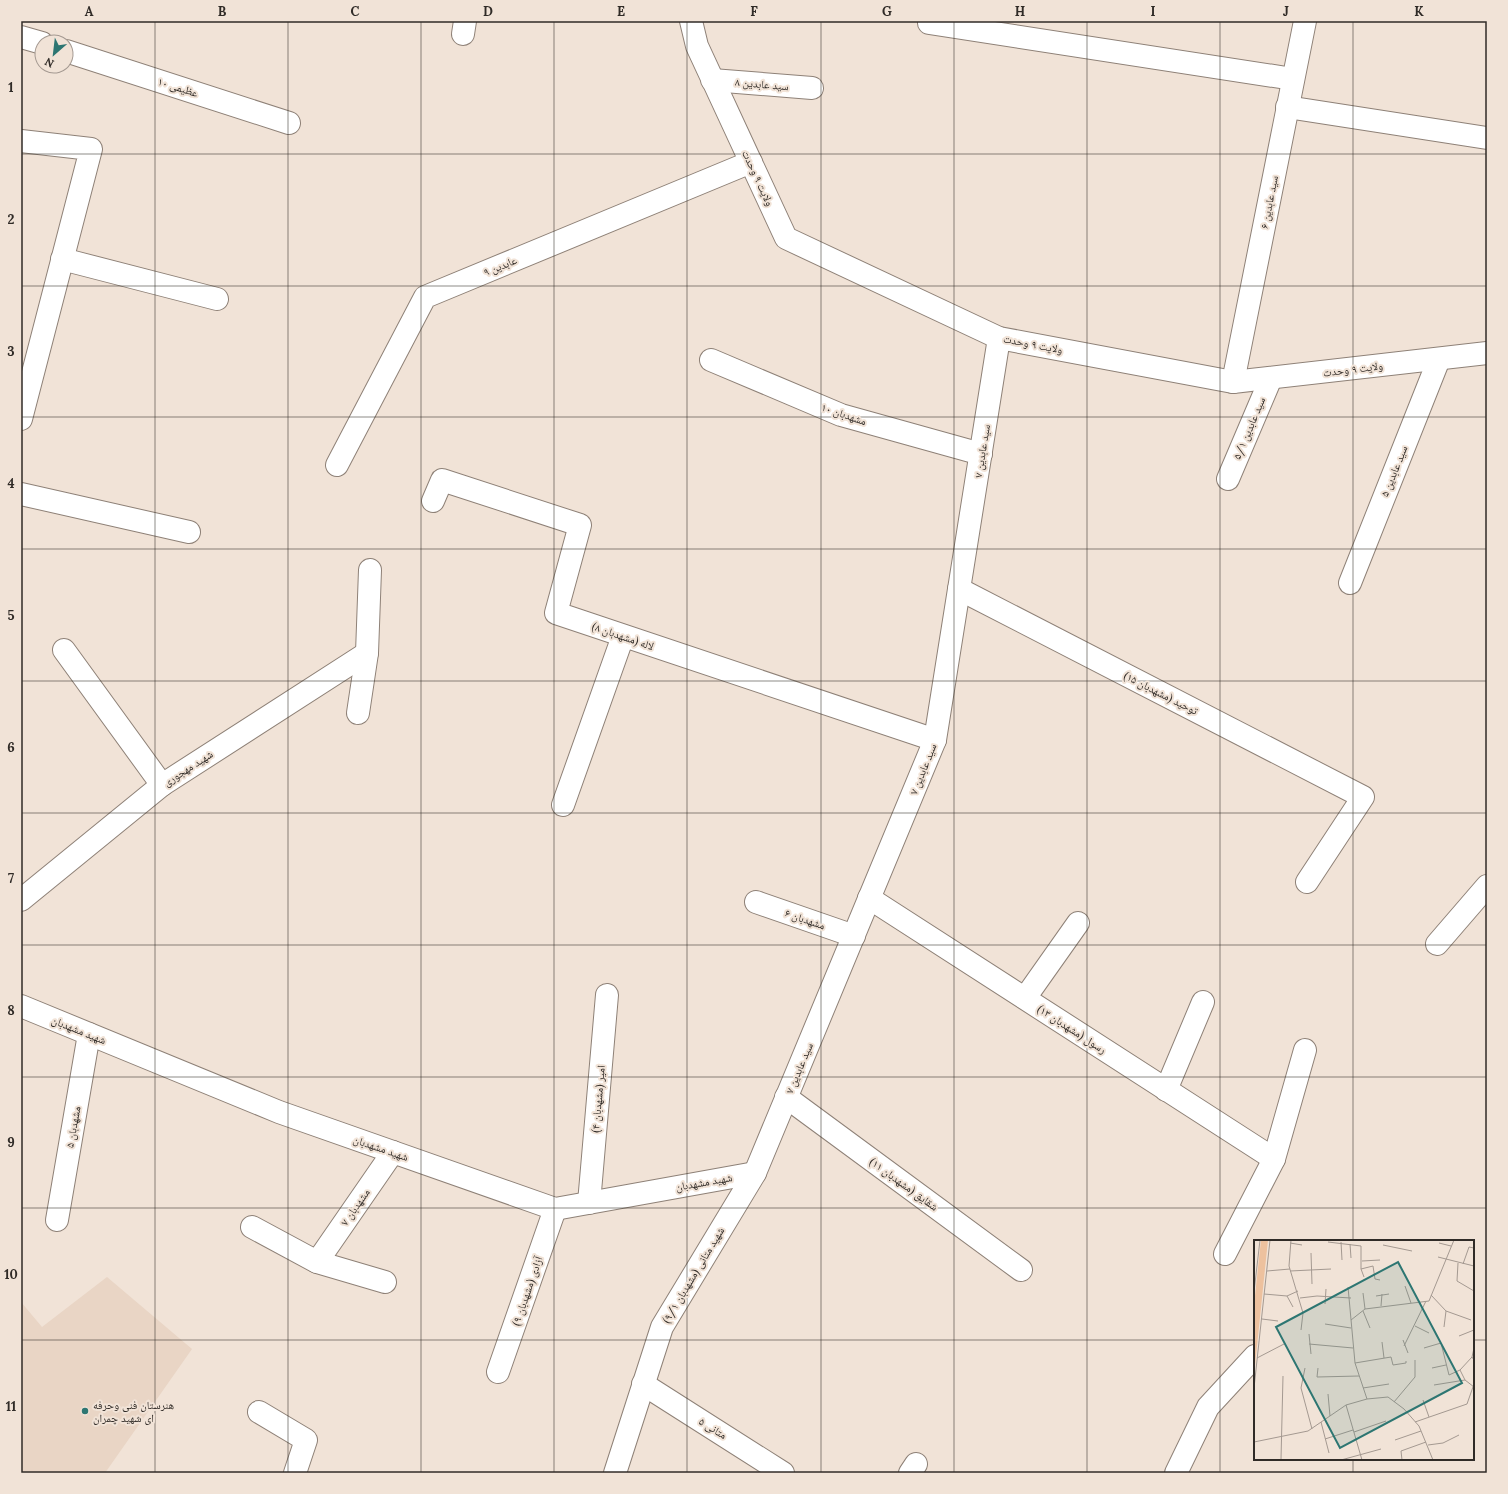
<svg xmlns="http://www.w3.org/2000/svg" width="1508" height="1494" font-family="Lora,'Noto Naskh Arabic',serif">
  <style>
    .built { fill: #e9d5c5 }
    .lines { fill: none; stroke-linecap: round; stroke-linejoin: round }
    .minor-casing { stroke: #8e8177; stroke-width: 24 }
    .minor { stroke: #fff; stroke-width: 22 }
    .grid { fill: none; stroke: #302b27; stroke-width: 1; stroke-opacity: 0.55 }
    .poi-dot { fill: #2d7672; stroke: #f1e3d7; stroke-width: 1.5 }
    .labels { text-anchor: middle; stroke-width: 4; stroke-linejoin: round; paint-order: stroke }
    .street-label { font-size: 11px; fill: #302b27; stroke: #f1e3d7 }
    .poi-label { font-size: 11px; fill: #302b27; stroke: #f1e3d7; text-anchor: start }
    .inset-road { fill: none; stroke: #a49991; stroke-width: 1 }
    .view { fill: #2d7672; fill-opacity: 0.15; stroke: #2d7672; stroke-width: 2 }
    .inset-edge { fill: none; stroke: #302b27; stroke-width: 2 }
    .neatline { fill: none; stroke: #302b27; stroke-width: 1.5 }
    .grid-label { font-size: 13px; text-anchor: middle; font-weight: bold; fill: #302b27 }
  </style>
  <rect width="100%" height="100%" fill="#f1e3d7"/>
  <polygon class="built" points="107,1277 192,1349 105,1473 21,1473 21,1302 42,1327"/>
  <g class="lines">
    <g class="minor-casing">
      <g id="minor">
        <polyline points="691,21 697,46 786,238 999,338 1233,382 1487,353"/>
        <polyline points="929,23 1293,79"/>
        <polyline points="463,34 465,21"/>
        <polyline points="21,37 42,43"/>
        <polyline points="66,51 289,123"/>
        <polyline points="712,80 812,88"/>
        <polyline points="1287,107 1487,138"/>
        <polyline points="21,141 91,149 21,419"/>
        <polyline points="62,259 217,299"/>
        <polyline points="711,360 841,415 981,454"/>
        <polyline points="1233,382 1305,21"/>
        <polyline points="337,465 425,297 751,162"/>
        <polyline points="1228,479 1271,378"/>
        <polyline points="21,494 189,532"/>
        <polyline points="433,501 442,480 580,525 556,613 935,740"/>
        <polyline points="1350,583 1439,359"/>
        <polyline points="959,589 1363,797 1307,882"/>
        <polyline points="64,650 162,785"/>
        <polyline points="358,713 367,653 370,570"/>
        <polyline points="563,805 623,636"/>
        <polyline points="869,898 1274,1159"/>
        <polyline points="21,900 162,785 367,653"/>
        <polyline points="756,902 854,936"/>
        <polyline points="1437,944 1487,886"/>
        <polyline points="1025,998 1078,923"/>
        <polyline points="21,1006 279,1112 555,1209 755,1173"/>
        <polyline points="1166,1090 1203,1002"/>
        <polyline points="786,1097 1021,1270"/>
        <polyline points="589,1203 607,995"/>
        <polyline points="57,1220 89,1034"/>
        <polyline points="252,1227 317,1262 385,1282"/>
        <polyline points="1225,1254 1274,1159 1305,1050"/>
        <polyline points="317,1262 393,1152"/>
        <polyline points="498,1372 555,1209"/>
        <polyline points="643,1384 783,1473"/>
        <polyline points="259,1412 306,1440 295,1473"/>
        <polyline points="615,1473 662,1327 755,1173 935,740 999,338"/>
        <polyline points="910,1473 916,1464"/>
        <polyline points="1176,1473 1208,1407 1255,1356"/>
      </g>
    </g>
    <use href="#minor" class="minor"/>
  </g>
  <path class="grid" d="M155,21V1473M288,21V1473M421,21V1473M554,21V1473M687,21V1473M821,21V1473M954,21V1473M1087,21V1473M1220,21V1473M1353,21V1241M21,154H1487M21,286H1487M21,417H1487M21,549H1487M21,681H1487M21,813H1487M21,945H1487M21,1077H1487M21,1208H1487M21,1340H1255M1473,1340H1487M1353,1459V1473"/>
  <circle class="poi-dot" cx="85" cy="1411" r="4"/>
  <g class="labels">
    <g class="street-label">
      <text transform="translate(762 84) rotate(5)" y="4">سید عابدین ۸</text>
      <text transform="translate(178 87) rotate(18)" y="4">عظیمی ۱۰</text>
      <text transform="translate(758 178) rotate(65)" y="4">ولایت ۹ وحدت</text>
      <text transform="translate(1269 202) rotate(-79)" y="4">سید عابدین ۶</text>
      <text transform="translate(500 266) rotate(-22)" y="4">عابدین ۹</text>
      <text transform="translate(1033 344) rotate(11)" y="4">ولایت ۹ وحدت</text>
      <text transform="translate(1353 369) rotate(-7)" y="4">ولایت ۹ وحدت</text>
      <text transform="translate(844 414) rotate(19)" y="4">مشهدبان ۱۰</text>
      <text transform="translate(1249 428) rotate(-67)" y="4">سید عابدین ۵/۱</text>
      <text transform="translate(982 451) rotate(-81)" y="4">سید عابدین ۷</text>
      <text transform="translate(1394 471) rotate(-68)" y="4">سید عابدین ۵</text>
      <text transform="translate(623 636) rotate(19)" y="4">لاله (مشهدبان ۸)</text>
      <text transform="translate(1161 693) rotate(27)" y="4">توحید (مشهدبان ۱۵)</text>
      <text transform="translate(188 768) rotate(-33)" y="4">شهید مهجوری</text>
      <text transform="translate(923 769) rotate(-68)" y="4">سید عابدین ۷</text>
      <text transform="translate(805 919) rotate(19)" y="4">مشهدبان ۶</text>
      <text transform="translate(1072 1029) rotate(33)" y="4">رسول (مشهدبان ۱۳)</text>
      <text transform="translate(79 1030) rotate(22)" y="4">شهید مشهدبان</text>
      <text transform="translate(799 1068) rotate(-67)" y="4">سید عابدین ۷</text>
      <text transform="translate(598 1099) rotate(-85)" y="4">امیر (مشهدبان ۴)</text>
      <text transform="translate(73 1127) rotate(-80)" y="4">مشهدبان ۵</text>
      <text transform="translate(381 1148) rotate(19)" y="4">شهید مشهدبان</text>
      <text transform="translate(704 1182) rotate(-10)" y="4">شهید مشهدبان</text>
      <text transform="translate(904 1184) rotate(36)" y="4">شقایق (مشهدبان ۱۱)</text>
      <text transform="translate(355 1207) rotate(-55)" y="4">مشهدبان ۷</text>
      <text transform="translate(693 1275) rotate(-59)" y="4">شهید متانی (مشهدبان ۹/۱)</text>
      <text transform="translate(527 1291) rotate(-71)" y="4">آزادی (مشهدبان ۹)</text>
      <text transform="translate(713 1428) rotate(32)" y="4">متانی ۵</text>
    </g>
    <g class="poi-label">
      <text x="93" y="1409">هنرستان فنی وحرفه<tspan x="93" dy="13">ای شهید چمران</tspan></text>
    </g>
  </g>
  <g transform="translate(1254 1240)">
    <rect width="220" height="220" fill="#f1e3d7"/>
    <path d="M7,0H14L0,135V65Z" fill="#edc19e"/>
    <path class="inset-road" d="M37,0L35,26L49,73L47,90M74,2L107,6V29L110,37M87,2L88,20M36,3L48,5M185,3L197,6M96,4L97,18M129,5L158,11M57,13L58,44M184,17L220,26M108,21L126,20M204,23L203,41L220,51M209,24L215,7L220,8M107,29L119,26L121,39L126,40M13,31L36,29M36,31L77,29M151,46L157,63M94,47L101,123L113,159M0,52L6,0M109,53L111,69M10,54L33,56L44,51M177,55L192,71L217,80M33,56L39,67M122,56L135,54M46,58L63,56L97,58M71,64L72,49M127,66L128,54M109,71L116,88M8,79L24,81M97,80L111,69L175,61L200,0M71,84L97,88M161,86L175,93M190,87L192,71M55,94L57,114M205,96L220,90M149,100L154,113M128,102L130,118M55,104L99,108M150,106L172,61M170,108L187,103L195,135L206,130M220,108L218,117L220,120M218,117L206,130L211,140L220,147M3,118L30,104M101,123L137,117L139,125L152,123V121M51,128L47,148L58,189M64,128L63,137L105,136M178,128L192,125M180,145L211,140M0,148L16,0M109,148L135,144M74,154L76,176M169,160L175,177M140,162L161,137V120M92,165L108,220M67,182L75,213M161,182L213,164L220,144M100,192L132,181M71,199L99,190M141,200L167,191M0,202L54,191L92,165L113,159L134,157L150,169L165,186L179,220M174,205L189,203L205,195M27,219L29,136M87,220L127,209M148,220L147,211L172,202"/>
    <path class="view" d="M144,22L208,143L86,208L22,87Z"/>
    <rect width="220" height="220" class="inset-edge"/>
  </g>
  <rect width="1508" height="1494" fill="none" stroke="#f1e3d7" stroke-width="44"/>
  <g transform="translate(54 54) rotate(208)"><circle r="19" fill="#f1e3d7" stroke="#a49991"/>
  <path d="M0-3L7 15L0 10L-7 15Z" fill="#2d7672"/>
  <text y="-6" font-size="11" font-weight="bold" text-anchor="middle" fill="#302b27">N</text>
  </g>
  <rect x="22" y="22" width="1464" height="1450" class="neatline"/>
  <g class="grid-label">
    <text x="89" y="16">A</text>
    <text x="222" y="16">B</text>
    <text x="355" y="16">C</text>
    <text x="488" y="16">D</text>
    <text x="621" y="16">E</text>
    <text x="754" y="16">F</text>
    <text x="887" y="16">G</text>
    <text x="1020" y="16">H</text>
    <text x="1153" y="16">I</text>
    <text x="1286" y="16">J</text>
    <text x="1419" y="16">K</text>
    <text x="11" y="92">1</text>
    <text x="11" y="224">2</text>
    <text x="11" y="356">3</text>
    <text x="11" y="488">4</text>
    <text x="11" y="620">5</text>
    <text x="11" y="752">6</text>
    <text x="11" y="883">7</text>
    <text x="11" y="1015">8</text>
    <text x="11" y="1147">9</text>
    <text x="11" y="1279">10</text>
    <text x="11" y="1411">11</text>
  </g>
</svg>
